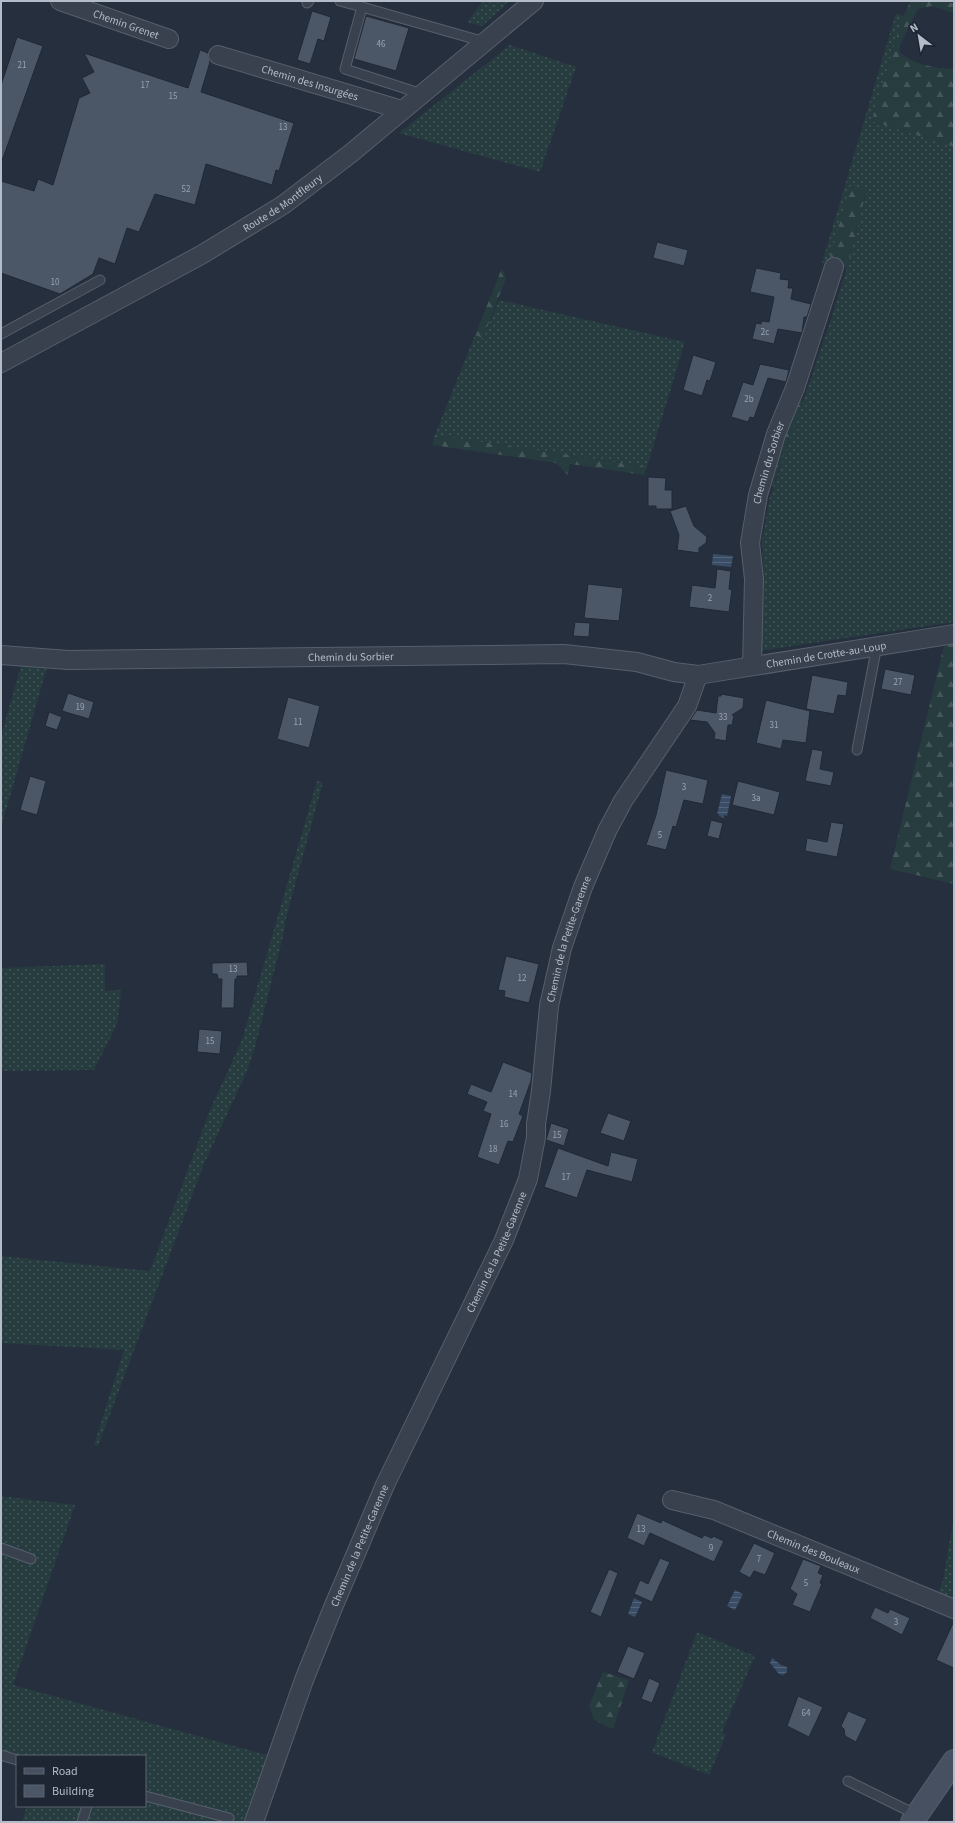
<svg xmlns="http://www.w3.org/2000/svg" width="955" height="1823" font-family="'Source Sans 3',sans-serif">
  <style>
    .grass { fill: url(#grass-dots) }
    .forest { fill: url(#forest-firs) }
    .water { fill: url(#water-rules) }
    .building { fill: #4b5667; stroke: #202835 }
    .lines { fill: none; stroke-linecap: round; stroke-linejoin: round }
    .service-casing { stroke: #575f6c; stroke-width: 11 }
    .minor-casing { stroke: #575f6c; stroke-width: 20 }
    .secondary-casing { stroke: #575f6c; stroke-width: 24 }
    .service { stroke: #39414e; stroke-width: 9 }
    .minor { stroke: #39414e; stroke-width: 18 }
    .secondary { stroke: #475061; stroke-width: 22 }
    .labels { text-anchor: middle; stroke-width: 3.5; stroke-linejoin: round; paint-order: stroke }
    .number-label { font-size: 9px; fill: #9aa2b0 }
    .street-label { font-size: 11px; fill: #b5bcc9; stroke: #1e2633 }
  </style>
  <defs>
    <pattern id="grass-dots" width="8" height="8" patternUnits="userSpaceOnUse"><rect width="8" height="8" fill="#273c3f"/><path d="M2 2h.1M6 6h.1" fill="none" stroke="#445659" stroke-width="1.8" stroke-linecap="round"/></pattern>
    <pattern id="forest-firs" width="22" height="20" patternUnits="userSpaceOnUse"><rect width="22" height="20" fill="#273c3f"/><path d="M5 1l3.5 6h-7zM16 11l3.5 6h-7z" fill="#445659"/></pattern>
    <pattern id="water-rules" width="6" height="5" patternUnits="userSpaceOnUse"><rect width="6" height="5" fill="#3a4d67"/><path d="M0 2.5h6" fill="none" stroke="#54657b"/></pattern>
  </defs>
  <rect width="100%" height="100%" fill="#252f3e"/>
  <g class="grass">
    <polygon points="483,1 510,1 482,26 467,22"/>
    <polygon points="896,13 903,16 872,121 954,147 954,622 759,651 764,589 762,540 770,497 829,325 847,268 867,190 828,264 822,263"/>
    <polygon points="510,45 576,67 540,172 399,133"/>
    <polygon points="499,300 685,342 647,467 435,435 475,335 483,338"/>
    <polygon points="21,666 47,667 1,828 1,736"/>
    <polygon points="317,781 323,782 285,922 285,928 254,1051 246,1073 204,1164 98,1446 94,1445 124,1350 1,1343 1,1256 150,1271 210,1110 242,1040"/>
    <polygon points="105,964 105,991 121,990 121,994 117,1024 94,1070 1,1071 1,968"/>
    <polygon points="1,1496 75,1505 13,1685 267,1755 243,1822 22,1822 27,1806 145,1806 145,1756 17,1756 17,1765 1,1761"/>
    <polygon points="954,1517 954,1604 936,1597 943,1580"/>
    <polygon points="697,1632 755,1656 722,1732 726,1735 709,1775 652,1752"/>
  </g>
  <g class="forest">
    <path d="M911,1H946L954,4V13L931,6L918,9L900,45V53C916,65 934,68 954,69V147L872,121L903,16Z"/>
    <polygon points="850,186 867,189 847,268 828,264"/>
    <polygon points="502,268 506,278 483,338 475,335"/>
    <polygon points="798,399 803,402 773,486 767,484"/>
    <polygon points="435,435 647,467 644,475 570,464 568,475 556,463 432,445"/>
    <polygon points="954,640 954,884 890,869 945,641"/>
    <polygon points="603,1672 629,1680 613,1729 594,1720 589,1705"/>
  </g>
  <g class="water">
    <polygon points="713,554 733,556 731,567 712,565"/>
    <polygon points="722,794 731,796 727,816 724,815 724,818 719,816 719,814 717,814"/>
    <polygon points="735,1590 743,1594 735,1610 727,1606"/>
    <polygon points="634,1598 642,1602 635,1617 628,1614"/>
    <polygon points="772,1658 781,1665 787,1667 787,1672 783,1675 779,1674 770,1663"/>
  </g>
  <g class="building">
    <polygon points="312,11 331,17 324,41 318,39 310,64 297,60"/>
    <polygon points="366,16 409,28 396,71 354,59"/>
    <polygon points="17,37 43,46 3,158 1,158 1,85"/>
    <polygon points="200,50 208,53 210,62 201,92 294,123 279,171 276,170 272,185 206,164 195,205 155,194 139,232 127,228 115,264 99,258 93,274 60,294 1,273 1,181 34,191 38,179 53,185 79,98 90,93 82,78 94,72 84,53 188,88"/>
    <polygon points="657,242 688,250 684,266 653,258"/>
    <polygon points="756,268 781,273 780,279 789,280 788,288 793,288 791,299 811,304 807,317 804,317 802,333 778,329 774,344 752,339 756,323 761,324 762,321 769,322 774,297 750,292"/>
    <polygon points="693,355 716,362 710,381 707,380 702,396 683,390"/>
    <polygon points="760,364 789,370 786,382 768,378 754,418 750,417 748,422 731,417 743,382 753,385"/>
    <polygon points="648,477 666,478 665,490 672,490 672,509 656,509 656,506 648,506"/>
    <polygon points="686,506 694,526 707,537 706,543 699,548 699,553 677,550 679,535 670,511"/>
    <polygon points="717,569 731,571 729,589 732,590 729,612 689,607 692,585 715,588"/>
    <polygon points="588,584 623,588 619,621 584,618"/>
    <polygon points="575,622 590,623 589,637 573,636"/>
    <polygon points="885,669 915,675 911,695 881,689"/>
    <polygon points="812,675 848,682 846,696 838,695 834,714 806,709"/>
    <polygon points="68,693 94,702 89,719 62,711"/>
    <polygon points="721,694 744,698 743,708 732,715 734,716 732,725 728,725 726,741 714,739 715,733 707,722 690,720 697,710 716,713 718,696 721,696"/>
    <polygon points="288,697 320,706 309,748 277,739"/>
    <polygon points="766,700 810,711 806,743 783,740 781,749 756,743"/>
    <polygon points="49,712 62,717 57,730 45,726"/>
    <polygon points="812,749 823,751 820,769 834,772 831,786 805,781"/>
    <polygon points="666,770 708,780 703,804 684,800 676,827 673,826 666,850 646,845 656,815"/>
    <polygon points="30,776 46,781 37,815 20,810"/>
    <polygon points="738,781 780,792 774,815 732,805"/>
    <polygon points="711,820 723,823 719,839 707,836"/>
    <polygon points="831,822 844,824 837,857 805,851 807,838 827,842"/>
    <polygon points="506,956 539,964 529,1003 504,997 505,991 498,990"/>
    <polygon points="247,962 248,976 237,976 237,979 235,979 234,1008 221,1008 222,979 218,979 217,974 212,974 212,963"/>
    <polygon points="199,1029 222,1031 220,1054 197,1052"/>
    <polygon points="503,1062 532,1073 531,1081 519,1114 523,1116 513,1142 508,1141 499,1165 477,1157 491,1114 483,1111 487,1102 467,1094 471,1084 491,1092"/>
    <polygon points="608,1113 631,1121 624,1141 600,1133"/>
    <polygon points="551,1123 569,1129 564,1146 546,1140"/>
    <polygon points="558,1148 608,1166 611,1152 638,1159 632,1182 587,1170 577,1198 544,1187"/>
    <polygon points="637,1513 661,1523 662,1520 702,1538 704,1535 712,1538 713,1536 724,1541 714,1562 650,1533 644,1546 627,1538"/>
    <polygon points="754,1543 775,1553 765,1575 754,1571 750,1578 739,1572"/>
    <polygon points="660,1558 670,1562 652,1602 634,1594 640,1580 648,1584"/>
    <polygon points="803,1559 821,1566 818,1573 823,1575 820,1583 822,1584 810,1612 792,1605 797,1594 790,1589"/>
    <polygon points="609,1569 618,1573 601,1617 590,1612"/>
    <polygon points="875,1607 888,1613 890,1609 910,1618 902,1635 870,1618"/>
    <polygon points="954,1621 954,1668 936,1660"/>
    <polygon points="628,1646 645,1653 634,1679 617,1672"/>
    <polygon points="649,1678 660,1683 652,1703 641,1699"/>
    <polygon points="798,1696 823,1707 809,1737 787,1726"/>
    <polygon points="848,1711 867,1719 856,1742 845,1736 844,1729 841,1726"/>
  </g>
  <g class="lines">
    <g class="service-casing">
      <g id="service">
        <polyline points="340,1 362,7"/>
        <polyline points="307,3 309,1"/>
        <polyline points="422,94 345,69 362,7 485,42"/>
        <polyline points="1,334 100,280"/>
        <polyline points="857,750 877,645"/>
        <polyline points="1,1548 31,1559"/>
        <polyline points="1,1755 17,1760"/>
        <polyline points="848,1781 917,1815"/>
        <polyline points="145,1796 229,1818"/>
        <polyline points="82,1822 87,1806"/>
      </g>
    </g>
    <g class="minor-casing">
      <g id="minor">
        <path id="s1" d="M60,1L169,39"/>
        <path id="s2" d="M218,55L402,110"/>
        <path id="s3" d="M1,363L201,255L283,205L350,154L534,1"/>
        <path id="s4" d="M1,655L68,660L564,654L637,662L674,672L698,675L954,634"/>
        <path id="s5" d="M752,666L754,579L750,543L758,495L776,434L795,388L834,267"/>
        <path id="s6" d="M672,1500L714,1510L954,1609"/>
        <path id="s7" d="M254,1822L304,1680L332,1610L385,1485L504,1240L528,1179L536,1137V1124L541,1091L549,1006L562,948L583,887L607,831L623,801L687,706L698,675"/>
      </g>
    </g>
    <g class="secondary-casing">
      <polyline id="secondary" points="912,1822 954,1761"/>
    </g>
    <use href="#service" class="service"/>
    <use href="#minor" class="minor"/>
    <use href="#secondary" class="secondary"/>
  </g>
  <g class="labels">
    <g class="number-label">
      <text x="381" y="47">46</text>
      <text x="22" y="68">21</text>
      <text x="145" y="88">17</text>
      <text x="173" y="99">15</text>
      <text x="283" y="130">13</text>
      <text x="186" y="192">52</text>
      <text x="55" y="285">10</text>
      <text x="765" y="335">2c</text>
      <text x="749" y="402">2b</text>
      <text x="710" y="601">2</text>
      <text x="898" y="685">27</text>
      <text x="80" y="710">19</text>
      <text x="723" y="720">33</text>
      <text x="298" y="725">11</text>
      <text x="774" y="728">31</text>
      <text x="684" y="790">3</text>
      <text x="756" y="801">3a</text>
      <text x="660" y="838">5</text>
      <text x="233" y="972">13</text>
      <text x="522" y="981">12</text>
      <text x="210" y="1044">15</text>
      <text x="513" y="1097">14</text>
      <text x="504" y="1127">16</text>
      <text x="557" y="1138">15</text>
      <text x="493" y="1152">18</text>
      <text x="566" y="1180">17</text>
      <text x="641" y="1532">13</text>
      <text x="711" y="1551">9</text>
      <text x="759" y="1562">7</text>
      <text x="806" y="1586">5</text>
      <text x="896" y="1625">3</text>
      <text x="806" y="1716">64</text>
    </g>
    <g class="street-label">
      <text dy="4" stroke="none"><textPath href="#s1" startOffset="70">Chemin Grenet</textPath></text>
      <text dy="4" stroke="none"><textPath href="#s2" startOffset="96">Chemin des Insurgées</textPath></text>
      <text dy="4" stroke="none"><textPath href="#s3" startOffset="324">Route de Montfleury</textPath></text>
      <text dy="4" stroke="none"><textPath href="#s5" startOffset="206">Chemin du Sorbier</textPath></text>
      <text dy="4" stroke="none"><textPath href="#s4" startOffset="829">Chemin de Crotte-au-Loup</textPath></text>
      <text dy="4" stroke="none"><textPath href="#s4" startOffset="350">Chemin du Sorbier</textPath></text>
      <text dy="4" stroke="none"><textPath href="#s7" startOffset="944">Chemin de la Petite-Garenne</textPath></text>
      <text dy="4" stroke="none"><textPath href="#s7" startOffset="620">Chemin de la Petite-Garenne</textPath></text>
      <text dy="4" stroke="none"><textPath href="#s7" startOffset="296">Chemin de la Petite-Garenne</textPath></text>
      <text dy="4" stroke="none"><textPath href="#s6" startOffset="151">Chemin des Bouleaux</textPath></text>
    </g>
  </g>
  <rect width="955" height="1823" fill="none" stroke="#b5bcc9" stroke-width="4"/>
  <rect x="16" y="1755" width="130" height="52" fill="#1e2633" stroke="#5a626f"/>
  <rect x="24" y="1768" width="20" height="6" fill="#475061" stroke="#5a626f"/>
  <text x="52" y="1775" font-size="12" fill="#b5bcc9">Road</text>
  <rect x="24" y="1785" width="20" height="12" fill="#4b5667" stroke="#5a626f"/>
  <text x="52" y="1795" font-size="12" fill="#b5bcc9">Building</text>
  <g transform="translate(919 36) rotate(329)" stroke="#1e2633" stroke-width="3" paint-order="stroke">
  <path d="M0-3L7 15L0 10L-7 15Z" fill="#b5bcc9"/>
  <text y="-6" font-size="11" font-weight="bold" text-anchor="middle" fill="#b5bcc9">N</text>
  </g>
</svg>
